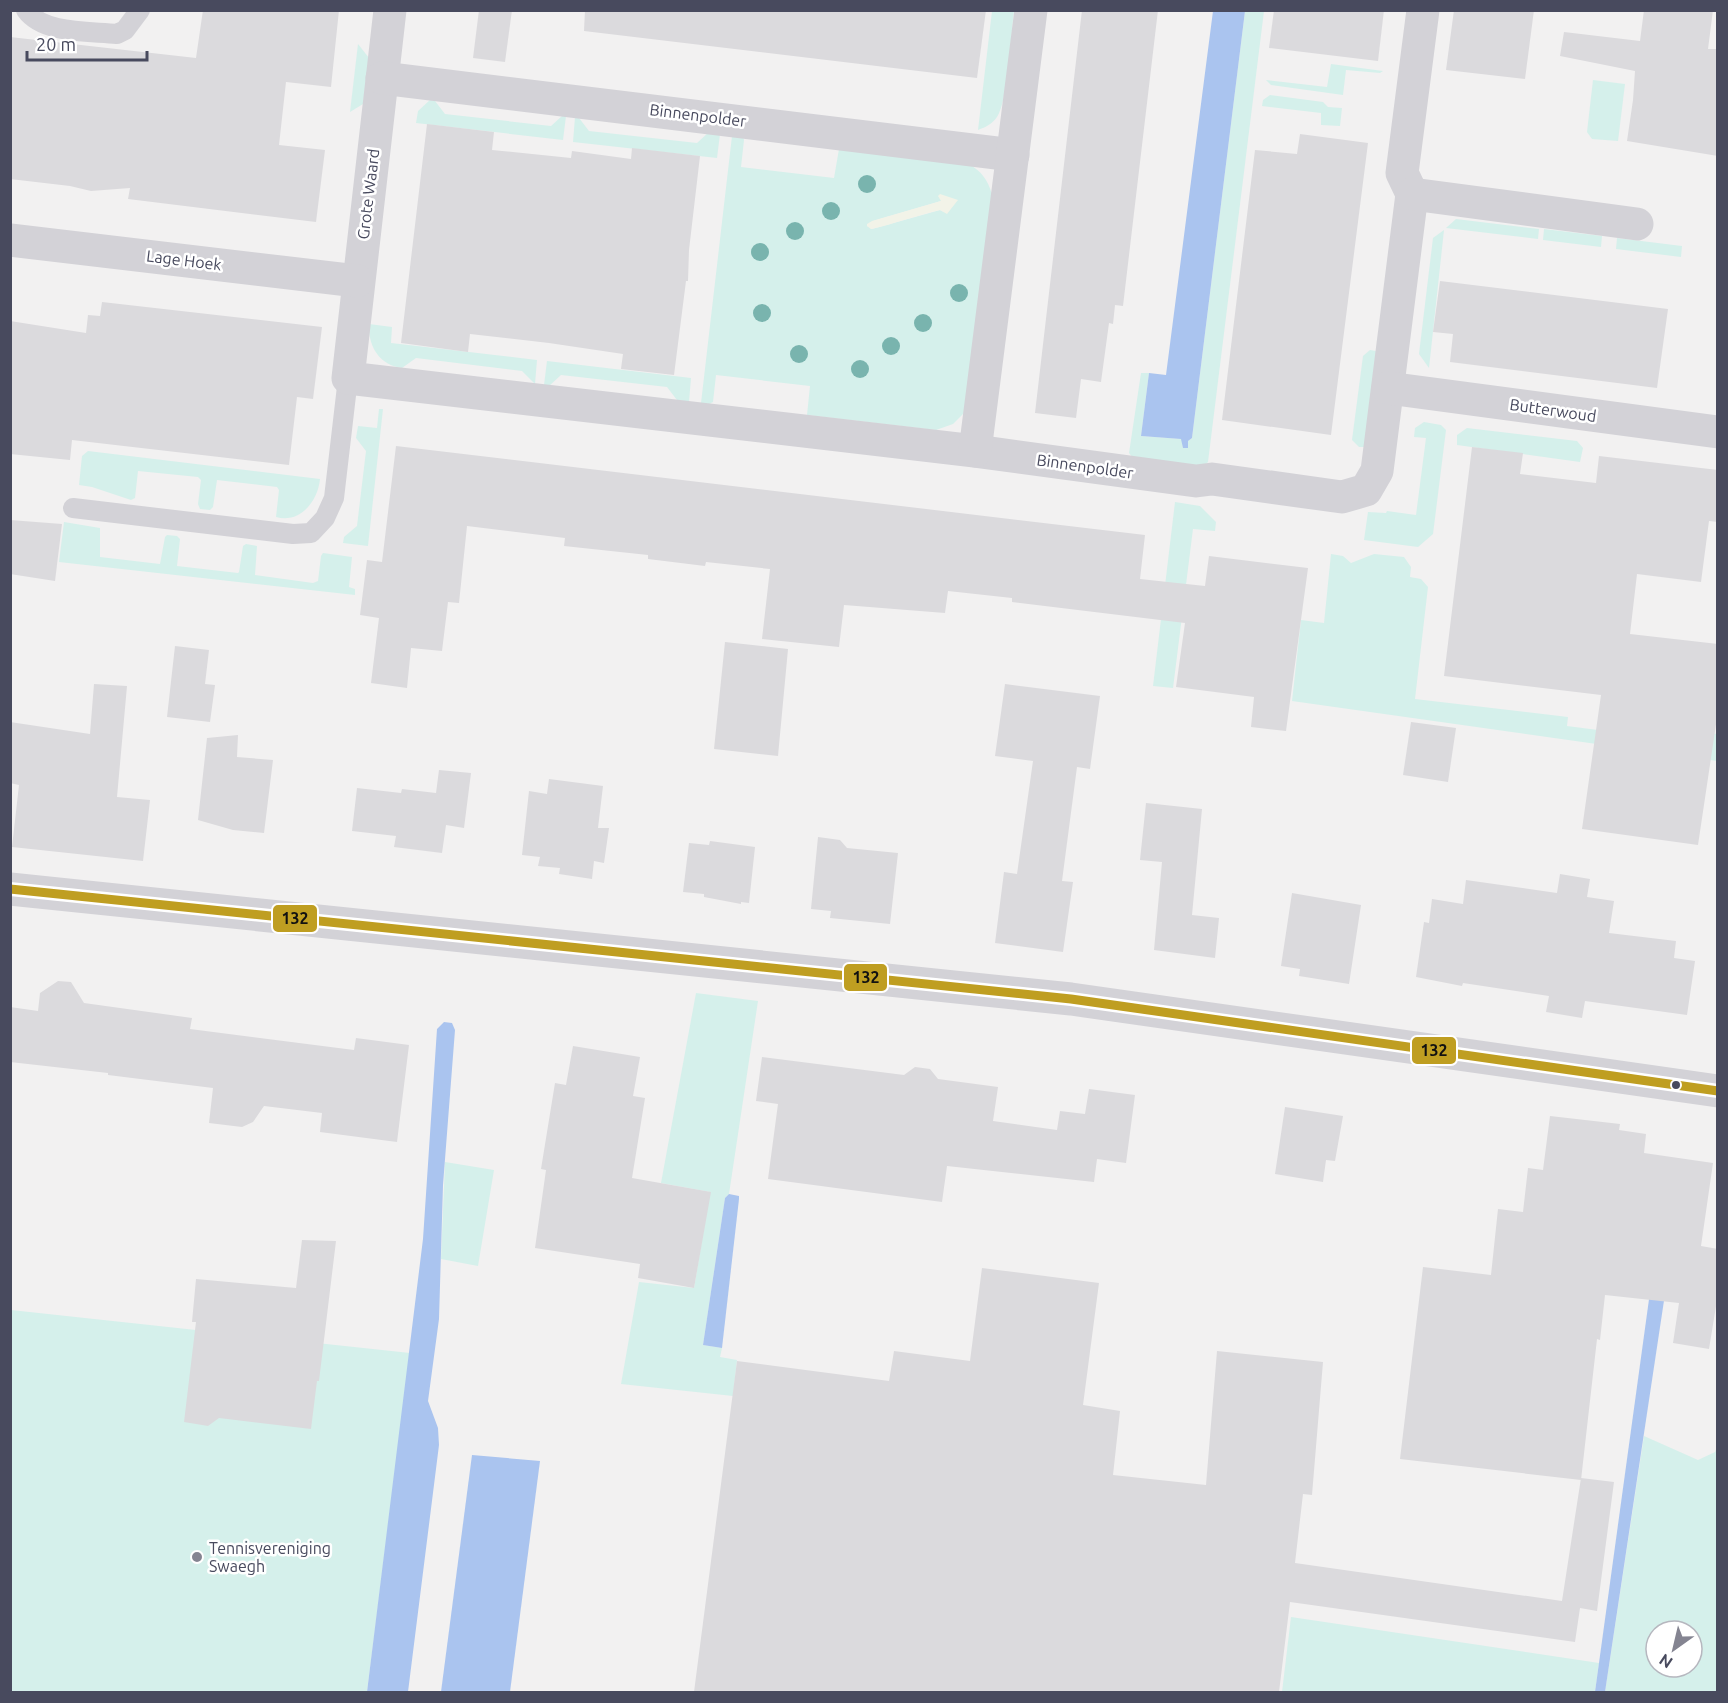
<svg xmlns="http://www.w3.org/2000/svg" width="1728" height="1703" font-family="Ubuntu,sans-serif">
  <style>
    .green { fill: #d5f0eb; fill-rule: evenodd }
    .sand { fill: #f2f3e8 }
    .water { fill: #aac4ef }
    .building { fill: #dbdadd }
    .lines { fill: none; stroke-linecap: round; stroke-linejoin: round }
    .service { stroke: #d3d2d7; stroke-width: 20 }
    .minor { stroke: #d3d2d7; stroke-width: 33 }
    .tertiary { stroke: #d3d2d7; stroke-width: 33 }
    .bus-1-casing { stroke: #fff; stroke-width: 14 }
    .bus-1 { stroke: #bf9e21; stroke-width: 9 }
    .tree { fill: #79b4ae }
    .bus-dot { fill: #484a5e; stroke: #fff; stroke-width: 2 }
    .poi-dot { fill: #848491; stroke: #fff; stroke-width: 2 }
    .labels { text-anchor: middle; stroke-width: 5; stroke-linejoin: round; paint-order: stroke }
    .street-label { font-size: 16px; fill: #484a5e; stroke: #fff }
    .poi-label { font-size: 16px; fill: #484a5e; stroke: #fff; text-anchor: start }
    .line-badge { stroke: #fff; stroke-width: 2 }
    .pale-badge-label { font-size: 16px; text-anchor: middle; font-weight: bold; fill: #111 }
  </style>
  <rect width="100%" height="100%" fill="#f2f1f1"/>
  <g class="green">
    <path d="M992,11H1014C1011,33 1008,101 997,117C992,124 986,127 978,130Z"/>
    <polygon points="1245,11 1264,11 1208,462 1197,472 1138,464 1129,453 1141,373 1149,373 1141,436 1182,439 1183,448 1188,441 1192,438"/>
    <polygon points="358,44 369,58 363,104 350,112"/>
    <polygon points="1331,64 1383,71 1380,73 1346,70 1343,95 1271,85 1266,80 1327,87"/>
    <polygon points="1593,80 1625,84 1618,141 1592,139 1587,132"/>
    <polygon points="1270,95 1323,102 1328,107 1342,108 1340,126 1321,125 1321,113 1262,106 1263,100"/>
    <polygon points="430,100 435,101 445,114 551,126 562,116 566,116 563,140 416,123 418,111"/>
    <polygon points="575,117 579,118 589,131 697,143 708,133 720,134 717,158 573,142"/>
    <path d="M732,136L743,137L744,140L741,167L834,178L839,149L969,164C982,172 987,179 992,194L964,413L953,424L936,430L807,415L810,386L716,375L713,402L709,404L701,403ZM941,201L944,212L940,210L872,229L867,226L873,221Z"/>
    <polygon points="1456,219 1539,229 1538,239 1446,228"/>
    <polygon points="1544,229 1602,236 1601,247 1543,240"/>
    <polygon points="1444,230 1429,368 1419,354 1433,238"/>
    <polygon points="1617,238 1682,246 1681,257 1616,249"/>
    <path d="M369,324L392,327L391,343L537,360L535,384L522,371L416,358L402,368C379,365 368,346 369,324Z"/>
    <polygon points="1370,350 1376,351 1365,447 1359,447 1352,440 1363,356"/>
    <polygon points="547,361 691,378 689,402 677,400 667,387 561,375 549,386 544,385"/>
    <polygon points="379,409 383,409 368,546 343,543 344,537 357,526 366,451 356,438 358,426 377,428"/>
    <polygon points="1424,422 1441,425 1446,430 1433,534 1418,547 1364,540 1368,512 1386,513 1387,511 1416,515 1426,438 1414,437 1415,428"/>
    <polygon points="1467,428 1577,441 1583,448 1580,462 1457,445 1457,435"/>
    <path d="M88,451L320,479C318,501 300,524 276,517L279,490L277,487L217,480L213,507L210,510L200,509L198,504L201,480L198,477L138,471L135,498L131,500L92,487L79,485L82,456Z"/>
    <polygon points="1175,502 1200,506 1216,522 1215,531 1193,529 1173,688 1153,686"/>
    <polygon points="64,522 100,528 100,557 160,564 165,537 167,535 177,536 180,539 177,566 238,573 239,572 243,546 246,544 257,546 255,575 313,583 318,581 321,556 323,553 352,557 349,587 355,589 355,595 59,562"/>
    <polygon points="1331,554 1343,556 1351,563 1374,554 1404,557 1411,567 1410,577 1421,579 1428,587 1415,699 1568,717 1567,726 1691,742 1693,731 1717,734 1717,761 1292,701 1301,620 1324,623"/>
    <polygon points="696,993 758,1001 729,1194 725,1198 703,1345 722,1348 720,1357 737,1360 733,1396 621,1384 639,1282 694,1288 710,1192 661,1183"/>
    <polygon points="445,1162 494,1170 478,1266 441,1259"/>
    <polygon points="11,1310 410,1353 367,1692 11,1692"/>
    <path d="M1644,1436L1698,1460L1715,1452L1717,1447V1692H1605ZM1656,1631H1692V1667H1656Z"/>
    <polygon points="1291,1617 1599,1663 1595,1692 1282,1692"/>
  </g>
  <path class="sand" d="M940,194L958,200L947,214L940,210C917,215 894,224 871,229L867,226V224L872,221L941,201L938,196Z"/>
  <g class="water">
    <polygon points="1213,11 1245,11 1192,438 1188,441 1188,448 1183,448 1181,439 1141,436 1149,373 1166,375"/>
    <polygon points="444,1022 452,1023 455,1030 443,1185 439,1319 428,1401 438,1428 439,1445 408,1692 367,1692 423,1239 437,1029"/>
    <polygon points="729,1194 739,1196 739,1199 722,1348 703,1345 725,1198"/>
    <polygon points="1650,1292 1665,1294 1605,1692 1595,1692"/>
    <polygon points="472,1455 540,1461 510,1692 441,1692"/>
  </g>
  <g class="building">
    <polygon points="203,10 339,10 331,87 286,82 279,145 325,150 316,222 128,199 130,188 91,191 70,186 10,179 10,37 196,58"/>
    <polygon points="479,10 512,10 505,62 473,58"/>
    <polygon points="585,10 986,10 977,78 584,31"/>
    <polygon points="1082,10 1158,10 1123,306 1115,305 1113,324 1109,323 1101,382 1081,379 1076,418 1035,413"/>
    <polygon points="1274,10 1384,10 1378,61 1269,48"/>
    <polygon points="1454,10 1534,10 1525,79 1446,70"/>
    <polygon points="1644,10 1713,10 1708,49 1718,49 1718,156 1627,141 1633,100 1635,71 1560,56 1564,32 1640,41"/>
    <polygon points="427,124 494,132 492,150 571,158 572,151 631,159 632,148 700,156 689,250 688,281 686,281 674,375 621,369 623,354 549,343 470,334 468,352 401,343"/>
    <polygon points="1300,134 1368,143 1331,435 1222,420 1255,150 1297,154"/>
    <polygon points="1440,281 1668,309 1657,388 1450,362 1453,334 1433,332"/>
    <polygon points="102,302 322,327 313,399 297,397 289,465 72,440 70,460 10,454 10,321 86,333 88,315 100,316"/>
    <polygon points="396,446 1145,535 1140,579 1205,586 1209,556 1308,568 1286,731 1251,727 1254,697 1176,687 1185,623 1012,602 1012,598 948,591 945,613 844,605 839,647 762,639 770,569 706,562 705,566 648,559 648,555 564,546 565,538 467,526 459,603 448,602 442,651 411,648 407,688 371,683 379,618 360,615 367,560 382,562"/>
    <polygon points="1472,447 1523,453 1520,474 1596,483 1599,456 1718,470 1718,522 1709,521 1701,582 1637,574 1630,634 1718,644 1718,711 1698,845 1582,829 1601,695 1444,676"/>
    <polygon points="10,520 62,524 55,581 10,574"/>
    <polygon points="725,642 788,649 778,756 714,749"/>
    <polygon points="175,646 209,650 205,684 215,685 210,722 167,717"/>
    <polygon points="94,684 127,686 117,797 150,800 143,861 12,847 19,785 10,783 10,722 90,734"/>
    <polygon points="1005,684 1100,696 1090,769 1077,767 1062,881 1073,882 1063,952 995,943 1004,872 1017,874 1033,761 995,756"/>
    <polygon points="1411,722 1456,728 1448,782 1403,775"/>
    <polygon points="238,735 237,757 273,760 264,833 233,830 198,820 207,738"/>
    <polygon points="439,770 471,773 464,828 446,825 442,853 394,847 396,836 352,831 357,788 401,793 402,789 436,793"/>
    <polygon points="549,779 603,786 598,828 609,828 604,863 594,861 592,879 559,874 560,868 538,866 540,857 522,855 529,791 547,794"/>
    <polygon points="1146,803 1202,809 1192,915 1219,918 1215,958 1154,950 1162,862 1140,860"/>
    <polygon points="818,837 840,840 847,848 898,853 890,924 830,918 831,911 811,909"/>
    <polygon points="710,841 755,847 749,903 741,902 741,904 704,897 704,894 683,892 689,843 709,845"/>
    <polygon points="1560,874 1590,879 1587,897 1614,901 1609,933 1676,941 1674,958 1695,961 1687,1015 1585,1001 1582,1018 1546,1012 1549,996 1463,983 1462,986 1416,977 1424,922 1429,923 1432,899 1463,904 1466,880 1557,893"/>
    <polygon points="1292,893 1361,905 1349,984 1299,976 1300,969 1281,966"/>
    <polygon points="58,981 71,982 84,1003 192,1018 190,1029 354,1050 356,1038 409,1045 397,1142 320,1132 322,1113 264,1106 253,1122 242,1127 209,1123 213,1088 108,1075 108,1073 10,1062 10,1007 38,1011 40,993"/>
    <polygon points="573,1046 640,1057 633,1096 645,1098 632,1178 711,1192 694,1288 638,1278 640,1264 535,1248 546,1170 541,1169 555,1083 566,1085"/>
    <polygon points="762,1057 904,1075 915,1067 930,1069 938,1079 998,1087 993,1121 1057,1130 1060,1111 1085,1114 1089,1089 1135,1095 1126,1163 1097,1159 1094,1182 947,1166 942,1202 768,1179 778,1104 756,1101"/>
    <polygon points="1285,1107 1343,1116 1335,1161 1326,1160 1323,1182 1275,1174"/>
    <polygon points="1550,1116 1620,1124 1619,1130 1646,1134 1644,1153 1713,1163 1701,1246 1718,1249 1718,1294 1709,1349 1673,1343 1679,1303 1605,1295 1600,1340 1597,1339 1581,1480 1400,1459 1423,1267 1491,1275 1498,1209 1523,1212 1528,1168 1543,1170"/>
    <polygon points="302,1240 336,1241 319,1381 317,1381 311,1429 219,1418 208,1426 184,1422 196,1322 192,1322 196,1279 296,1288"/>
    <polygon points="982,1268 1099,1283 1083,1405 1120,1411 1113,1475 1206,1485 1217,1351 1323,1362 1312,1495 1303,1494 1295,1563 1562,1601 1581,1478 1614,1482 1597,1611 1580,1608 1575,1642 1290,1602 1279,1692 694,1692 737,1361 889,1381 894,1351 970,1361"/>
  </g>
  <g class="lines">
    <g class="service">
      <path d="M26,10C43,34 89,31 117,34L125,30L140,10"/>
      <polyline points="73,508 293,534 311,533 325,518 334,498 348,378"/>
    </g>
    <g class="minor">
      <polyline points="390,10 348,378 975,451 1196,481 1212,479 1342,497 1366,490 1377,471 1412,194 1402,173 1423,10"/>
      <polyline points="382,78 1013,155"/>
      <polyline points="1412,194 1637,224"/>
      <polyline points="10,240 357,281"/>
      <polyline points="1388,388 1718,432"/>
      <polyline points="975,451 1031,10"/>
    </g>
    <polyline class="tertiary" points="10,889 1071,999 1718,1091"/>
    <g class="bus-1-casing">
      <polyline id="bus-1" points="10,889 1071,999 1718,1091"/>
    </g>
    <use href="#bus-1" class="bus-1"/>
  </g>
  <g class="tree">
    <circle cx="867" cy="184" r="9"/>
    <circle cx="831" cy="211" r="9"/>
    <circle cx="795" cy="231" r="9"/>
    <circle cx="760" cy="252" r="9"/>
    <circle cx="959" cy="293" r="9"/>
    <circle cx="762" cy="313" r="9"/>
    <circle cx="923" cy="323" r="9"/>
    <circle cx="891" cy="346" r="9"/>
    <circle cx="799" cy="354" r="9"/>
    <circle cx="860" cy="369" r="9"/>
  </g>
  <circle class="bus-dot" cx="1676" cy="1085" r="5"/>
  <circle class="poi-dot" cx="197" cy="1557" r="6"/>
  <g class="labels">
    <g class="street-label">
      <text transform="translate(698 115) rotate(7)" y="6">Binnenpolder</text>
      <text transform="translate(368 194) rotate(-83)" y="6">Grote Waard</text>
      <text transform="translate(184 260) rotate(7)" y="6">Lage Hoek</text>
      <text transform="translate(1553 410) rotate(8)" y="6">Butterwoud</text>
      <text transform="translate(1085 466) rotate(8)" y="6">Binnenpolder</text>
    </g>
    <g class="poi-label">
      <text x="209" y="1554">Tennisvereniging<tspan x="209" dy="18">Swaegh</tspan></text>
    </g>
  </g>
  <g class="line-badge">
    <rect x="272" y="904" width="46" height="29" rx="6" fill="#bf9e21"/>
    <rect x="843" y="963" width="45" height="29" rx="6" fill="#bf9e21"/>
    <rect x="1411" y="1036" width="46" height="29" rx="6" fill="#bf9e21"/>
  </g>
  <g class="pale-badge-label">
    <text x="295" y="924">132</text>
    <text x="866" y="983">132</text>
    <text x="1434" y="1056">132</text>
  </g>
  <rect width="1728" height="1703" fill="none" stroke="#484a5e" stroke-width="24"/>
  <g transform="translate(1674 1649) rotate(214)"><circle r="28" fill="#ffffff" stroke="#b6b7bf" stroke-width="1.5"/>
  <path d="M0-4.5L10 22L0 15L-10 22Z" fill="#848491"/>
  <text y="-9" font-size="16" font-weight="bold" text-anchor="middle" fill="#484a5e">N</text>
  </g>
  <path d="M27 51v9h120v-9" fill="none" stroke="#484a5e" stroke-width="3"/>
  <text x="36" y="51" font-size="18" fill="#484a5e" stroke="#ffffff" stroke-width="4.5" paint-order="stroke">20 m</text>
</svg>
